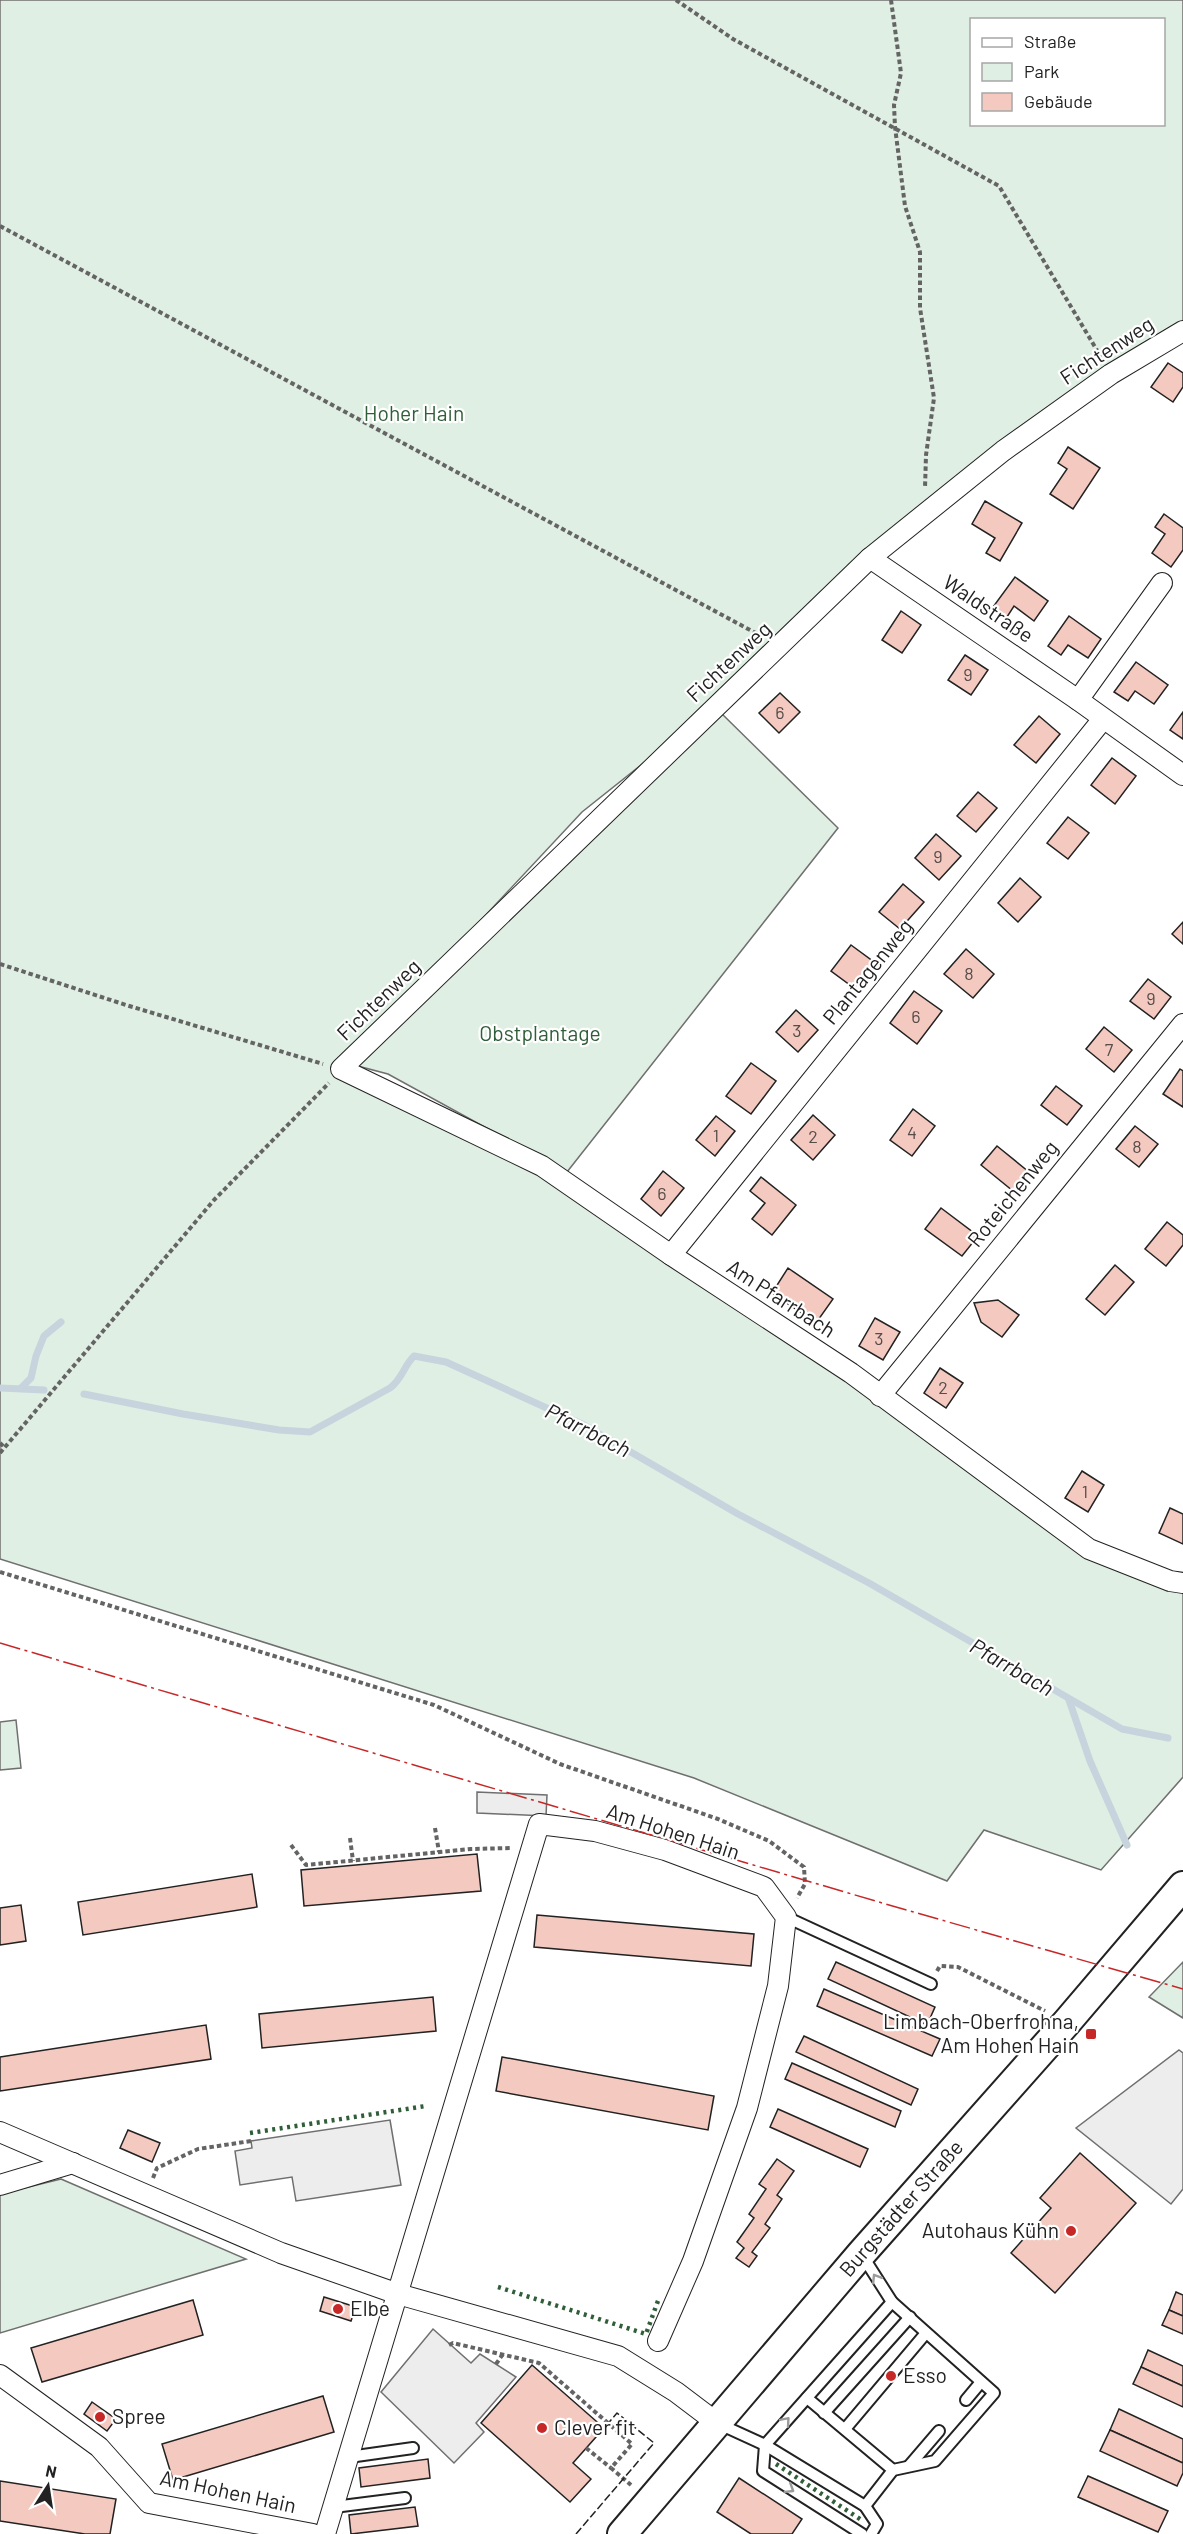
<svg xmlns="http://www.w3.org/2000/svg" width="1183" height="2534" font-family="Barlow,sans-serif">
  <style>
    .green { fill: #e0efe3; stroke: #6f6f6f; stroke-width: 1.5; fill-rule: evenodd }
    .parking { fill: #ededed; stroke: #6f6f6f; stroke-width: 1.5 }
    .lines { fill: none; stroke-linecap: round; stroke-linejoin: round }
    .stream { stroke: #c7d3dd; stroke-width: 7 }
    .building { fill: #f3c9c0; stroke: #222; stroke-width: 1.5 }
    .lane-casing { stroke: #222; stroke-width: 14 }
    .street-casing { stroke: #222; stroke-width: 22 }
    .secondary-casing { stroke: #222; stroke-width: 32 }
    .path { stroke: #646464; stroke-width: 4; stroke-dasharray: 4.5 3; stroke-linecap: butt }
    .lane { stroke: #fff; stroke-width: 10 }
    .street { stroke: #fff; stroke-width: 20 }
    .secondary { stroke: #fff; stroke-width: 28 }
    .hedge { stroke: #2f5e38; stroke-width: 4.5; stroke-dasharray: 3 4.5; stroke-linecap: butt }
    .fence { stroke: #222; stroke-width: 1.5; stroke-dasharray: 8 3; stroke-linecap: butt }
    .power { stroke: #c62828; stroke-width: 1.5; stroke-dasharray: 21 4.5 3 4.5; stroke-linecap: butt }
    .oneway { stroke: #9c9c9c }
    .poi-dot { fill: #c62828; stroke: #fff; stroke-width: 2 }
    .labels { text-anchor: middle; stroke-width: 4.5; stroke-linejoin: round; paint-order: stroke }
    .number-label { font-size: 18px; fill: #564c4a }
    .street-label { font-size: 21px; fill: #222; stroke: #fff }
    .park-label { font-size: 21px; fill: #2f5e38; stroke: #fff }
    .poi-label { font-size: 21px; fill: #222; stroke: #fff; text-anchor: start }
    .water-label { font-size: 22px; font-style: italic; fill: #222; stroke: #fff }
  </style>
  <rect width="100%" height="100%" fill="#fff"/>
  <g class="green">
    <path d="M0,0H1183V330L1003,451L719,703L582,812L342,1069L542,1166L1089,1549L1183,1583V1777L1101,1870L984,1830L947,1881L694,1778L0,1559ZM972,20H1164V124H972Z"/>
    <polygon points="720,712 838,828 567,1172 388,1074 354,1065"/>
    <polygon points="16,1720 21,1768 0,1770 0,1722"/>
    <polygon points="1183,1962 1183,2018 1149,1997"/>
    <polygon points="61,2179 246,2259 0,2333 0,2194"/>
  </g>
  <g class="parking">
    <polygon points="477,1792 547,1795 546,1816 477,1813"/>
    <polygon points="1179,2050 1183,2053 1183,2189 1171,2204 1076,2128"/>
    <polygon points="390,2120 401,2185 296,2201 292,2177 240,2185 235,2151 252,2148 251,2141"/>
    <polygon points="433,2329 471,2363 480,2354 516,2377 476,2423 484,2432 454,2463 381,2392"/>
  </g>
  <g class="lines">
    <g class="stream">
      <polyline points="0,1388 44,1390"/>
      <polyline points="21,1388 31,1378 36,1356 44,1336 61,1322"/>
      <path d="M84,1394L183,1414L279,1430L310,1432L390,1388C403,1378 403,1367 414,1356L446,1362L584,1425L738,1514L869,1583L1122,1729L1168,1738"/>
      <polyline points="1069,1700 1090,1761 1127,1845"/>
    </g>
  </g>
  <g class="building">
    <polygon points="1168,363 1183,373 1183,387 1173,402 1151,387"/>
    <polygon points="1068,447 1100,468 1073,509 1050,494 1067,469 1058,463"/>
    <polygon points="985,501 1022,523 1000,561 986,553 995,538 972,524"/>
    <polygon points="1164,514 1183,528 1183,550 1171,567 1152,553 1165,534 1155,527"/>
    <polygon points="1015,577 1048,601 1034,621 1014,606 1007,617 993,607"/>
    <polygon points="901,611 921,625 902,653 882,640"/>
    <polygon points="1069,616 1101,639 1088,658 1068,645 1061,655 1048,646"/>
    <polygon points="965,655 988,670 971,695 948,680"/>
    <polygon points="1136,662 1168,685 1154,704 1135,691 1128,701 1114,692"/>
    <polygon points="780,693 800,712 779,733 759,713"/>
    <polygon points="1183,712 1183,739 1170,730"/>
    <polygon points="1039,716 1060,734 1036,763 1014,745"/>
    <polygon points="1112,758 1136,776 1115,804 1091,785"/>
    <polygon points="978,792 997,808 976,832 957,816"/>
    <polygon points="1068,817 1089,833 1068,859 1047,843"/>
    <polygon points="936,834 961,856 939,880 915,858"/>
    <polygon points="1020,878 1041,897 1018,922 998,903"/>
    <polygon points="903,884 924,902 900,929 879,912"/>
    <polygon points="1183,922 1183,944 1172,934"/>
    <polygon points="851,945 874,962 854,988 831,971"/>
    <polygon points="966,949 994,974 973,998 944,974"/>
    <polygon points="1148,979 1171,997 1154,1019 1130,1001"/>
    <polygon points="914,991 942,1011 917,1044 890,1023"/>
    <polygon points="796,1010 818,1030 798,1052 776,1032"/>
    <polygon points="1104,1027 1132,1050 1114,1072 1086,1049"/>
    <polygon points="751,1063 776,1081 751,1114 726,1096"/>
    <polygon points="1180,1069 1183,1071 1183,1107 1163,1094"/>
    <polygon points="1056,1086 1082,1106 1067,1125 1041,1105"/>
    <polygon points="913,1109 935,1126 912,1156 890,1140"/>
    <polygon points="813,1115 835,1135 813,1160 791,1140"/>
    <polygon points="716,1116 735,1131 715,1156 696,1140"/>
    <polygon points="1135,1126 1158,1144 1139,1167 1116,1149"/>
    <polygon points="997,1146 1029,1172 1013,1191 981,1165"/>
    <polygon points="663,1171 684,1188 661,1216 641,1199"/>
    <polygon points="761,1177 796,1205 772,1235 752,1219 765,1203 750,1191"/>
    <polygon points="941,1208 978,1236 962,1256 925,1229"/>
    <polygon points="1167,1222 1183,1235 1183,1245 1166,1266 1145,1249"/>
    <polygon points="1115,1265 1134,1282 1105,1315 1086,1299"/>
    <polygon points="788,1268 833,1299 816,1323 772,1293"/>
    <polygon points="998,1300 1019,1315 1002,1337 981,1322 974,1303"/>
    <polygon points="875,1318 900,1332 883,1360 859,1346"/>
    <polygon points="940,1368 963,1383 946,1408 924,1393"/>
    <polygon points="1082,1471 1104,1485 1088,1512 1065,1498"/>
    <polygon points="1170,1508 1183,1514 1183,1544 1159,1533"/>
    <polygon points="477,1854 481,1891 304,1906 301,1870"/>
    <polygon points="252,1874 257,1907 83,1935 78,1902"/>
    <polygon points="21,1905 26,1941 0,1945 0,1908"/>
    <polygon points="537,1915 754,1934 751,1966 534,1947"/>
    <polygon points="836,1962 935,2007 927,2025 828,1979"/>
    <polygon points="824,1989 940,2039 932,2056 817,2006"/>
    <polygon points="433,1997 436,2031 262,2048 259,2014"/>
    <polygon points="206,2025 211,2059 0,2091 0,2057"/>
    <polygon points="804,2036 918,2089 911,2105 796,2052"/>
    <polygon points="502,2057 714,2096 708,2130 496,2091"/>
    <polygon points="792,2063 901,2111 895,2127 785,2079"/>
    <polygon points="778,2109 868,2149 860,2167 770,2127"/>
    <polygon points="128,2130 160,2143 152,2162 120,2148"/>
    <polygon points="1080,2153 1136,2203 1055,2293 1011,2253 1051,2208 1040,2198"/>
    <polygon points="777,2159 794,2171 777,2195 782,2199 765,2224 770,2228 752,2252 757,2256 749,2267 736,2258 744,2248 737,2242 754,2218 749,2214 766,2189 759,2184"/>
    <polygon points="1176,2292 1183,2295 1183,2316 1169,2310"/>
    <polygon points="324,2297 356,2307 351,2321 320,2311"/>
    <polygon points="193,2300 203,2335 42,2382 31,2348"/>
    <polygon points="1169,2310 1183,2316 1183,2334 1162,2325"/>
    <polygon points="1148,2350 1183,2366 1183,2386 1141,2367"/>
    <polygon points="532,2365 604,2428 573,2463 591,2479 570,2502 481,2423"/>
    <polygon points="1141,2367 1183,2386 1183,2407 1133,2384"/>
    <polygon points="323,2396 334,2432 173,2480 162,2444"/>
    <polygon points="92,2402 116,2419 107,2431 84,2414"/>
    <polygon points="1119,2409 1183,2439 1183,2463 1110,2430"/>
    <polygon points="1110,2430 1183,2463 1183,2473 1177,2486 1100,2451"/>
    <polygon points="428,2459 430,2478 361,2487 359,2468"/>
    <polygon points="1088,2476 1168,2511 1158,2532 1078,2497"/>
    <polygon points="739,2478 802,2519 792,2534 751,2534 717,2512"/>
    <polygon points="0,2481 116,2499 110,2534 85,2534 0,2521"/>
    <polygon points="415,2507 418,2526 351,2534 349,2515"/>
  </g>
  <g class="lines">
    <g class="lane-casing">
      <g id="lane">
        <polyline points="786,1917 931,1984"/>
        <polyline points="862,2255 892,2302 994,2393 935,2461 893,2470 865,2506"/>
        <polyline points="807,2398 893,2470"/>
        <polyline points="966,2400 981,2382"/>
        <polyline points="824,2413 910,2317"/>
        <polyline points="717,2423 765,2445 865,2506 877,2524 871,2534"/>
        <polyline points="845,2429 926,2333"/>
        <polyline points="349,2457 413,2448"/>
        <polyline points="909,2466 939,2431"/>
        <polyline points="334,2507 405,2498"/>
        <polyline points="862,2534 763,2471 765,2445 892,2302"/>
      </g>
    </g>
    <g class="street-casing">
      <g id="street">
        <polyline points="1183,331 1111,374 1003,451 870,558 341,1069 542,1166 671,1255 851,1373 1089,1549 1170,1581 1183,1583"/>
        <polyline points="870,558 1078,700 1183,775"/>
        <polyline points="1078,700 1162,583"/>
        <polyline points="671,1255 1103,719"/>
        <polyline points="880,1396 1183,1024"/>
        <polyline points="0,2132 281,2253 398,2294 618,2356 676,2392 717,2423"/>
        <polyline points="0,2185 73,2163"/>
        <polyline points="0,2375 99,2447 149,2503 313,2534"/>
        <polyline points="325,2534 539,1824 595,1831 665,1850 764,1887 786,1917 778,1986 747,2108 693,2261 658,2341"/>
      </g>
    </g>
    <g class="secondary-casing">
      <g id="secondary">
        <path id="s1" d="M622,2534L861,2254L1067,2022L1183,1886"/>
      </g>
    </g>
    <g class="path">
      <polyline points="676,0 733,39 999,186 1101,357"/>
      <polyline points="891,0 901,73 894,105 895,127 905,206 920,252 920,308 934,398 926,455 925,488"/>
      <polyline points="0,226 763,637"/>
      <polyline points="0,964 126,1005 323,1064"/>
      <polyline points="0,1443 5,1448"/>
      <polyline points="0,1453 214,1200 329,1083"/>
      <polyline points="0,1572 434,1705 560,1764 718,1819 769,1841 804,1867 805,1884 797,1898"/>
      <polyline points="435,1828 439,1852"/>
      <polyline points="350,1838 353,1861"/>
      <polyline points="291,1845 306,1865 471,1849 511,1848"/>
      <polyline points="937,1971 940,1966 958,1967 1045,2011"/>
      <polyline points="153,2178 157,2168 198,2149 251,2141"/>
      <polyline points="449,2345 453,2343 539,2363 632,2444 611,2468 631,2485"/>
      <polyline points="496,2364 503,2354"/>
      <polyline points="586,2448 611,2468"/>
    </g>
    <use href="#lane" class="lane"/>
    <use href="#street" class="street"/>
    <use href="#secondary" class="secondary"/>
    <g class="hedge">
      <polyline points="250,2133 426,2106"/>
      <polyline points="498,2287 646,2334 659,2298"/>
      <polyline points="776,2464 863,2521"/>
    </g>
    <polyline class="fence" points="576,2534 654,2443 617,2413 604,2428"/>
    <polyline class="power" points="0,1643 889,1905 1183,1989"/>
  </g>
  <defs><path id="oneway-chevron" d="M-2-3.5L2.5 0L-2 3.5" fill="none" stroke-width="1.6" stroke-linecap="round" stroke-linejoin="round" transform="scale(1.5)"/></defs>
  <g class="oneway">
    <use href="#oneway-chevron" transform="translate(876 2278) rotate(-122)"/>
    <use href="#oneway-chevron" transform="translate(786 2421) rotate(-49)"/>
    <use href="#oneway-chevron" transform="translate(790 2489) rotate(32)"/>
  </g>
  <g class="poi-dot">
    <rect x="1085" y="2028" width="12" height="12" rx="3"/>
    <circle cx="1071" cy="2231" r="6"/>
    <circle cx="338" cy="2309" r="6"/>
    <circle cx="891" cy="2376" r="6"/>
    <circle cx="100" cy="2417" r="6"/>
    <circle cx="542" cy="2428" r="6"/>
  </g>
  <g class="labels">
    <g class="number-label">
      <text x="968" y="681">9</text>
      <text x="780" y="719">6</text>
      <text x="938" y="863">9</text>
      <text x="969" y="980">8</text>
      <text x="1151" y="1005">9</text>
      <text x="916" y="1023">6</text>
      <text x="797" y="1037">3</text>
      <text x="1109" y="1056">7</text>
      <text x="912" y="1139">4</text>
      <text x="716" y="1142">1</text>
      <text x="813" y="1143">2</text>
      <text x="1137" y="1153">8</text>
      <text x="662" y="1200">6</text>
      <text x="879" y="1345">3</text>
      <text x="943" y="1394">2</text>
      <text x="1085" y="1498">1</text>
    </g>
    <g class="street-label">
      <text transform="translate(1107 351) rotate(-33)" y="7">Fichtenweg</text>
      <text transform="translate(988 609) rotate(34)" y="7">Waldstraße</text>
      <text transform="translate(729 662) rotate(-43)" y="7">Fichtenweg</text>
      <text transform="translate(868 972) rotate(-51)" y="7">Plantagenweg</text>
      <text transform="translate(379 1000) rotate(-44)" y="7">Fichtenweg</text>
      <text transform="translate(1013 1194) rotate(-51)" y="7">Roteichenweg</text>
      <text transform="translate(781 1299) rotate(33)" y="7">Am Pfarrbach</text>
      <text transform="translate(673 1832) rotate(18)" y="7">Am Hohen Hain</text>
      <text dy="7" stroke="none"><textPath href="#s1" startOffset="429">Burgstädter Straße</textPath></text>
      <text transform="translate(228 2492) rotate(12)" y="7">Am Hohen Hain</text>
    </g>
    <g class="park-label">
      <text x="414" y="421">Hoher Hain</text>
      <text x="540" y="1041">Obstplantage</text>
    </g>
    <g class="poi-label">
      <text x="1079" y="2029" text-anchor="end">Limbach-Oberfrohna,<tspan x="1079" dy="24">Am Hohen Hain</tspan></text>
      <text x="1059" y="2238" text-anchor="end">Autohaus Kühn</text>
      <text x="350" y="2316">Elbe</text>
      <text x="903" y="2383">Esso</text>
      <text x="112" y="2424">Spree</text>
      <text x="554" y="2435">Clever fit</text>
    </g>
    <g class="water-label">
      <text transform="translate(588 1430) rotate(27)" y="8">Pfarrbach</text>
      <text transform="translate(1012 1667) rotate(30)" y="8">Pfarrbach</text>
    </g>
  </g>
  <rect x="970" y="18" width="195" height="108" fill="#ffffff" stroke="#a7a7a7" stroke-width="1.5"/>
  <rect x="982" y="38" width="30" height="9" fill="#ffffff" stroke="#a7a7a7" stroke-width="1.5"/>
  <text x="1024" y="48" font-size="18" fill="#222222">Straße</text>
  <rect x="982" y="63" width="30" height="18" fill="#e0efe3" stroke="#a7a7a7" stroke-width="1.5"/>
  <text x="1024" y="78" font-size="18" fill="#222222">Park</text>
  <rect x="982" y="93" width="30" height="18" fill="#f3c9c0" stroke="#a7a7a7" stroke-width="1.5"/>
  <text x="1024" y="108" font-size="18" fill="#222222">Gebäude</text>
  <g transform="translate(48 2486) rotate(12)" stroke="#ffffff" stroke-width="4.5" paint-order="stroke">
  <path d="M0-4.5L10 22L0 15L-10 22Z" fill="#222222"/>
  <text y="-9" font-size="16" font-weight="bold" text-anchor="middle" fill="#222222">N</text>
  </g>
</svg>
